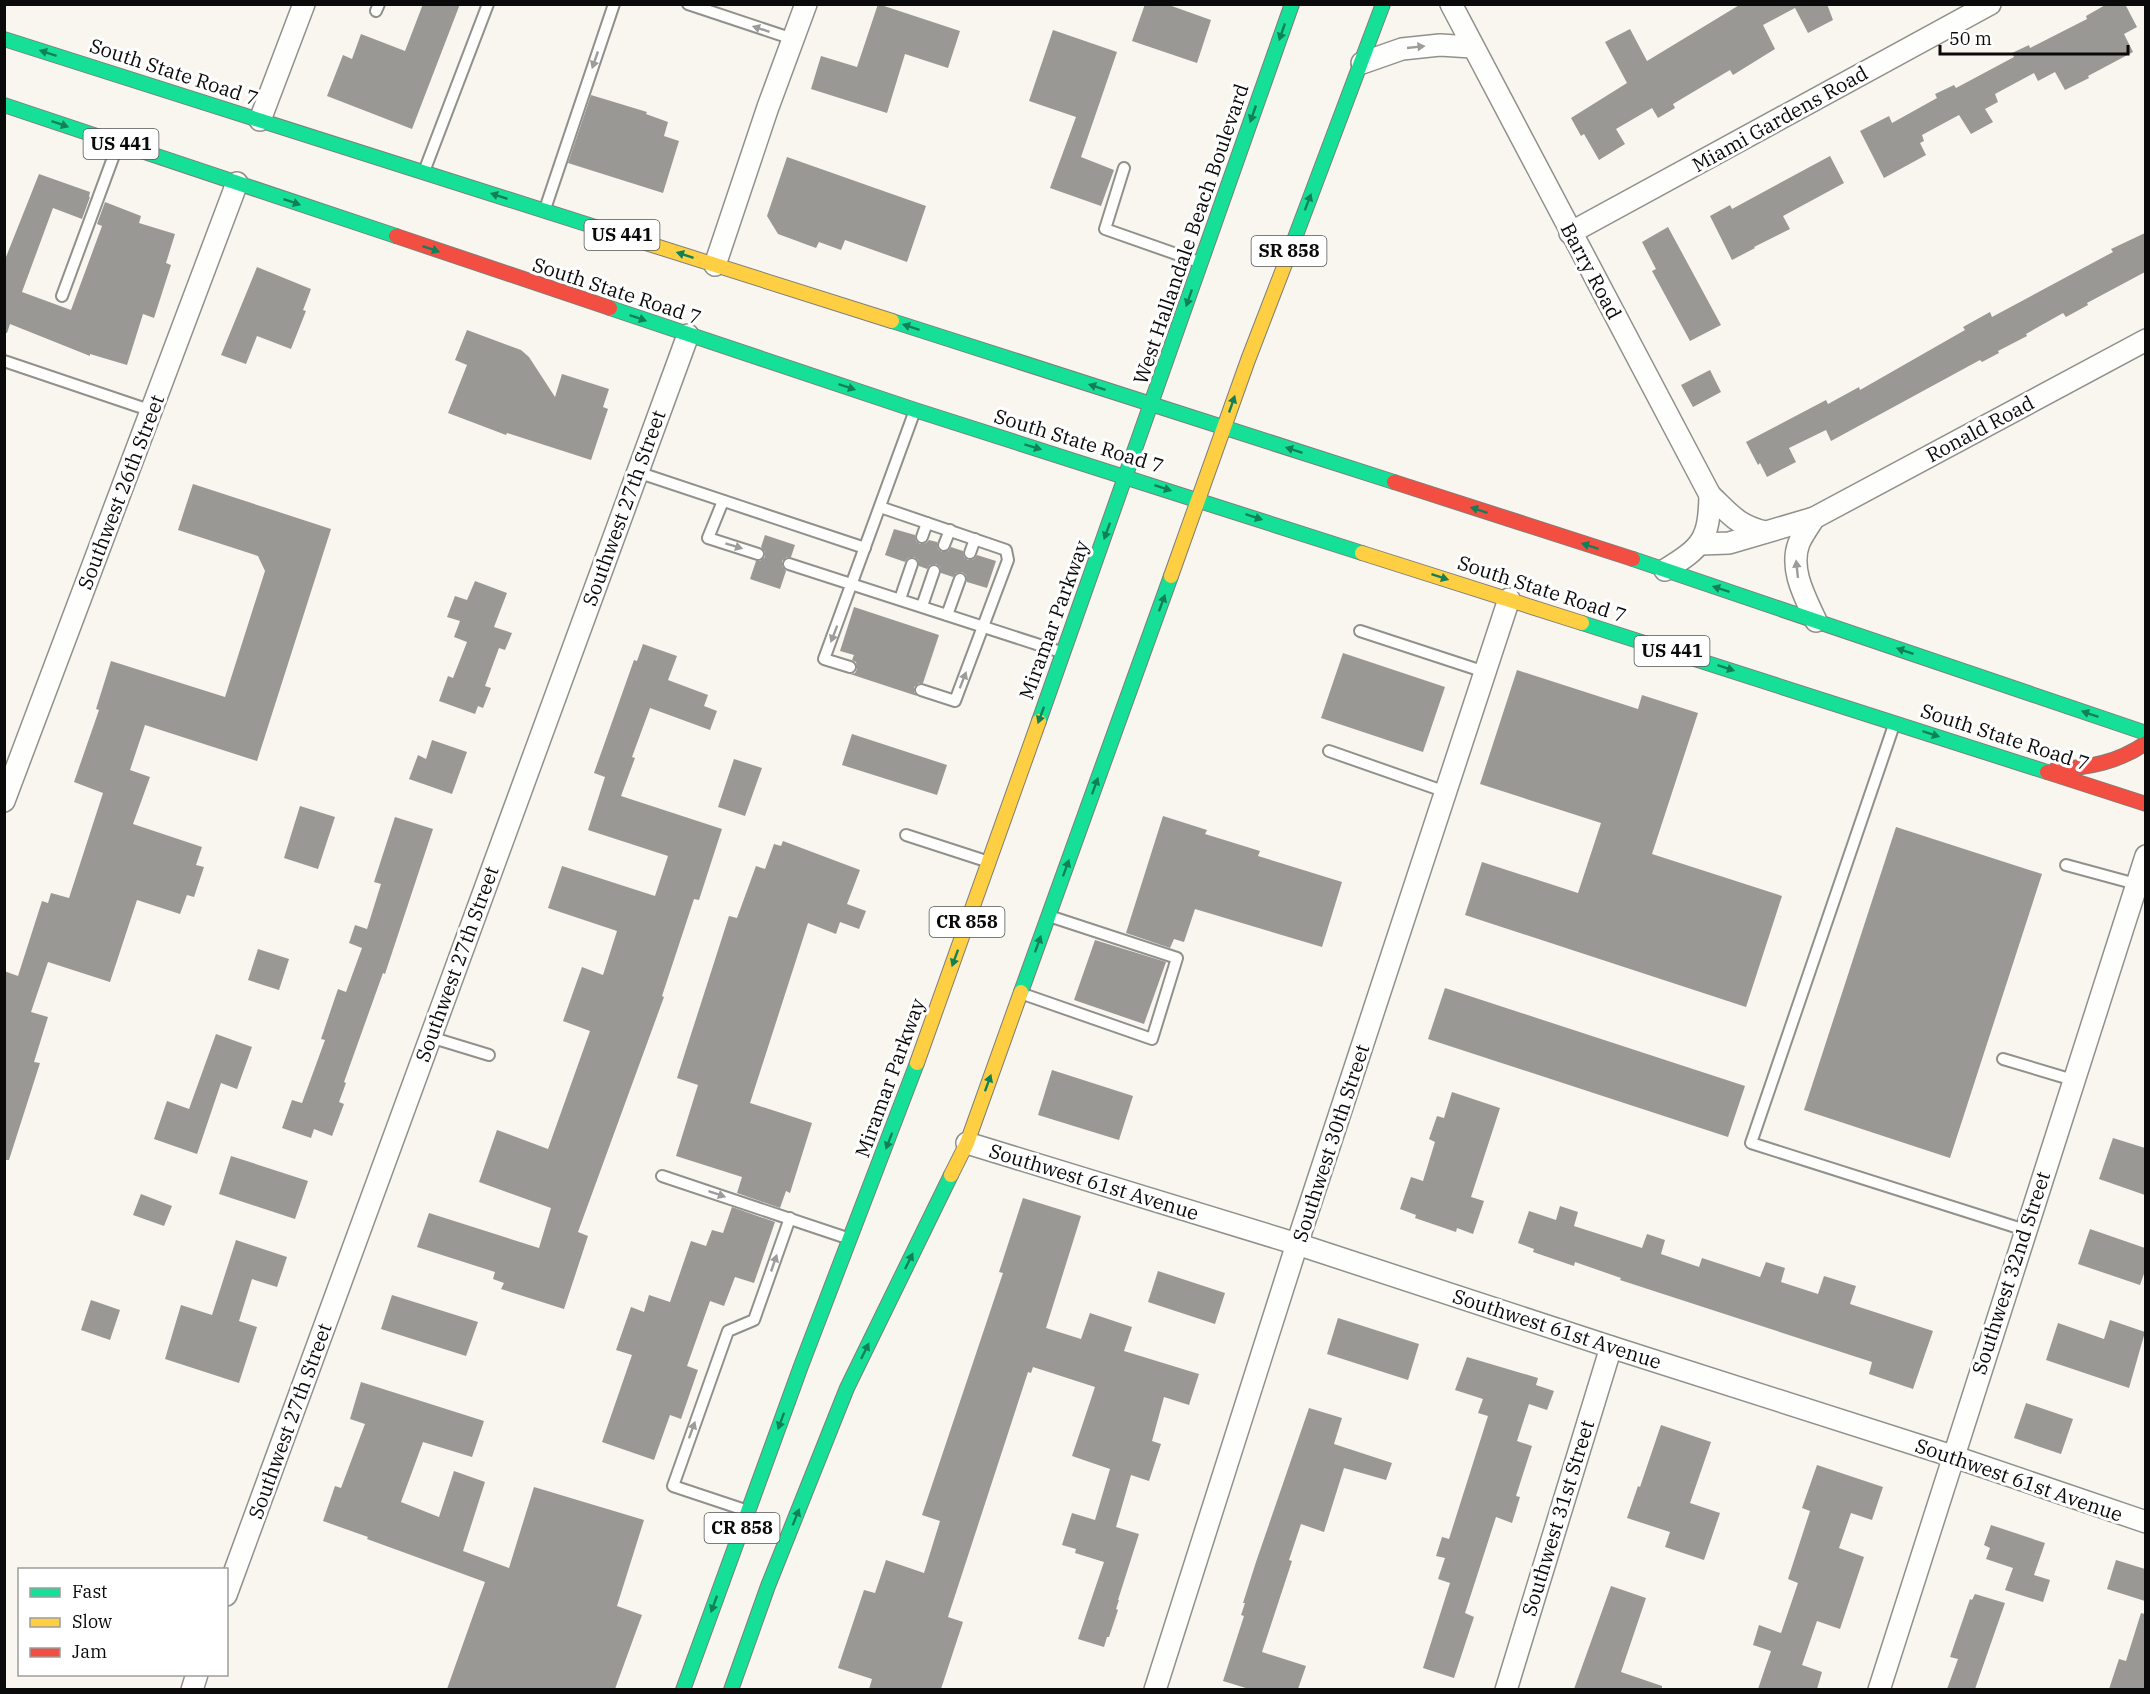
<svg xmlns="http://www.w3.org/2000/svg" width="2150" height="1694" font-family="'IBM Plex Serif',serif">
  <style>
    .building { fill: #9a9894 }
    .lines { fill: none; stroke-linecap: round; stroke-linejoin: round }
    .lane-casing { stroke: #91908d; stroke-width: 14 }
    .street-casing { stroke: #91908d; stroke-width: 24 }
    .fast-casing { stroke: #7e7e7a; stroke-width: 16 }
    .slow-casing { stroke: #7e7e7a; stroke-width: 16 }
    .jam-casing { stroke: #7e7e7a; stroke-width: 16 }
    .lane { stroke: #fefefc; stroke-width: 10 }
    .street { stroke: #fefefc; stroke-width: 21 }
    .fast { stroke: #16e098; stroke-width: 14 }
    .slow { stroke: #ffcf43; stroke-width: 14 }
    .jam { stroke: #f24e42; stroke-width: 14 }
    .oneway { fill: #9c9c9b }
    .oneway2 { fill: #118058 }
    .labels { text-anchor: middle; stroke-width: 6; stroke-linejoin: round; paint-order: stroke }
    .shield { fill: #fff; stroke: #545454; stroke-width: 1.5 }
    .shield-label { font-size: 18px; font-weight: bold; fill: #0a0a0a }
    .street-label { font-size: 20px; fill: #0a0a0a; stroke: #fff }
  </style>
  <rect width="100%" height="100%" fill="#f8f6ee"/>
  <g class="building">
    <polygon points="423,4 460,4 412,129 327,96 343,55 352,59 361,34 405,51"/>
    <polygon points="878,4 960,31 948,68 905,54 887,113 811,89 821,56 857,67"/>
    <polygon points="1145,4 1166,4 1211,20 1197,63 1132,41"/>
    <polygon points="1741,4 1827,4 1833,20 1808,33 1795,8 1763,25 1775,49 1733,75 1730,70 1673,104 1675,108 1658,118 1652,108 1616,129 1625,144 1599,160 1584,134 1581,136 1571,118 1627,83 1605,42 1630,29 1647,61"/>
    <polygon points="2107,4 2125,4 2137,27 2124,34 2133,52 2088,76 2089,78 2065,90 2055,72 2038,81 2034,73 1995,94 1998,102 1985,109 1993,122 1971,134 1959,115 1922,135 1924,141 1920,143 1926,155 1884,178 1860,131 1889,116 1892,123 1937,98 1935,94 1954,85 1956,88 2014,57 2012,53 2029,45 2030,48 2087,19 2086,16"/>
    <polygon points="1053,30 1117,52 1081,157 1114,170 1101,206 1050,188 1076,117 1029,101"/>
    <polygon points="591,95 647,112 646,114 668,122 664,136 679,141 663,193 568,163"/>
    <polygon points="1830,156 1844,183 1783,216 1790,229 1754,247 1755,248 1732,260 1710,216 1730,205 1732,209"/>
    <polygon points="787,157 926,206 907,262 845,240 841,250 819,242 816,248 778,234 767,216"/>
    <polygon points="39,174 90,192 89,197 90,197 82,219 53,208 22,292 71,310 102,226 97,224 105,202 141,216 139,223 175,234 166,263 171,265 154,318 143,314 127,365 90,354 90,356 10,324 7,333 4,333 4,262"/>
    <polygon points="1668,227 1721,325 1690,341 1652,271 1656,269 1642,242"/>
    <polygon points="2145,233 2145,272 2087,303 2088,305 2066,317 2063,313 2026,334 2027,336 1998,351 1999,353 1982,362 1980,360 1831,441 1826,430 1789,448 1796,462 1767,477 1760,463 1758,465 1746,442 1826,400 1828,404 1859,387 1860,390 1965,330 1963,327 1990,312 1992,317 2113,252 2111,249"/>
    <polygon points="257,267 311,289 303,310 306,311 291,349 257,336 246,364 221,355"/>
    <polygon points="467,330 521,350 529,357 555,397 562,374 609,389 603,407 608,409 591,460 507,433 506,435 448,413 467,365 455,360"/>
    <polygon points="1710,370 1721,392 1693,407 1681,385"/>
    <polygon points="193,484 331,529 257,761 145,725 130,770 150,777 133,824 202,847 196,865 204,867 194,897 187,895 180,914 137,900 110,982 48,962 31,1012 48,1017 34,1062 40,1063 9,1160 4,1160 4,971 18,976 42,901 48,903 51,893 69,898 103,793 74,782 99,710 96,709 111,661 225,697 265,571 258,556 178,530"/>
    <polygon points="894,529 915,535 916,541 920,544 926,543 929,540 937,542 938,549 942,552 948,551 951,547 963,551 964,557 968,560 974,559 977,555 996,561 987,588 967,582 966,575 962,572 956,573 953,577 941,573 940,567 936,564 930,565 927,569 919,566 918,560 914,557 908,558 905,562 885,555"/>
    <polygon points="765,535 795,545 791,557 787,557 782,561 782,566 786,571 780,589 750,579 756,561 760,561 765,557 765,552 761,547"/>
    <polygon points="475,581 507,593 494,627 512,633 505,650 499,648 485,686 491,688 483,708 478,706 475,714 439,701 448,676 453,678 467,642 454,637 460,621 447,617 455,596 467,600"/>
    <polygon points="854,607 939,635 923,683 919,683 914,687 914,692 917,696 850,674 855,673 857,669 856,662 852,660 854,655 840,651"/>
    <polygon points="643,644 677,656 668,680 708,695 704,706 717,711 710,730 650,708 632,757 635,758 621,796 722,829 699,900 694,899 662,996 664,997 578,1232 588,1236 564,1309 501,1289 504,1283 493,1279 495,1272 417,1247 429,1213 539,1248 551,1208 479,1182 497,1130 548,1149 590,1031 563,1021 582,967 603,975 617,931 548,908 562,866 655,896 668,856 588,830 605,777 594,773 634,660 637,661"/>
    <polygon points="1343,653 1445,687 1423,752 1321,718"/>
    <polygon points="1517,670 1638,709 1642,695 1698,713 1652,854 1782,896 1746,1007 1465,915 1482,862 1578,893 1601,823 1480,784"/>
    <polygon points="852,734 947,765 937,795 842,765"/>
    <polygon points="432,740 467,752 452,794 409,779 418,755 426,759"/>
    <polygon points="734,759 762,768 745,816 718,807"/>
    <polygon points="300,806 335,817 318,869 284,858"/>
    <polygon points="1163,816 1207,830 1205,834 1260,851 1258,856 1342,882 1322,947 1195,909 1184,942 1174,939 1170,948 1126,933"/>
    <polygon points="395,817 433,829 385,974 383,973 344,1082 346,1083 339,1102 344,1104 332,1136 314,1129 311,1138 282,1128 292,1100 302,1103 325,1040 321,1039 338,989 346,992 362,948 349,943 355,925 367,929 381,884 374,882"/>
    <polygon points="1896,827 2042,874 1950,1158 1804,1110"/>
    <polygon points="783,841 860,870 847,904 866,911 859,929 840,922 836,934 808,923 750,1103 812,1123 790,1193 786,1191 780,1208 737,1193 742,1177 676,1156 698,1085 677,1078 729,916 737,918 756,866 765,869 774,844 781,846"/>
    <polygon points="1095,940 1166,962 1144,1024 1074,1000"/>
    <polygon points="258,949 289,959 279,990 248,980"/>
    <polygon points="1445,988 1745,1086 1728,1137 1428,1039"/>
    <polygon points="216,1034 252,1047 237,1089 221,1083 197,1154 154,1139 167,1101 189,1109"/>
    <polygon points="1052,1070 1133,1096 1119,1140 1038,1115"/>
    <polygon points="1452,1092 1500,1108 1471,1197 1484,1201 1473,1234 1457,1228 1456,1232 1415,1218 1416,1215 1400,1209 1411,1177 1423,1181 1435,1142 1429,1139 1437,1116 1444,1118"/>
    <polygon points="2113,1138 2145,1148 2145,1195 2099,1179"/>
    <polygon points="231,1156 308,1181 295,1219 219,1194"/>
    <polygon points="141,1194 172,1206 164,1226 133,1215"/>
    <polygon points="1023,1198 1081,1216 1046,1328 1081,1339 1090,1313 1132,1327 1124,1351 1199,1374 1189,1405 1164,1397 1152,1441 1161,1444 1149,1481 1131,1475 1116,1527 1139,1534 1118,1600 1119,1600 1116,1609 1118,1610 1109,1637 1107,1637 1104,1647 1078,1639 1104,1562 1075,1553 1076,1549 1062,1545 1072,1513 1095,1520 1110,1469 1072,1456 1095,1387 1033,1367 1031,1373 1028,1372 948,1617 963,1622 941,1689 869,1689 872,1679 838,1668 864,1590 875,1593 886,1560 924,1573 940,1521 922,1515 1003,1273 999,1272"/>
    <polygon points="1560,1206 1578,1212 1574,1226 1642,1248 1647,1234 1665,1240 1661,1254 1699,1267 1702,1258 1760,1277 1766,1262 1785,1268 1781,1282 1818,1294 1824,1276 1856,1286 1850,1304 1933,1331 1913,1389 1869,1374 1872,1362 1620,1280 1621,1278 1575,1262 1574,1266 1533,1252 1534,1249 1518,1243 1529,1211 1556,1220"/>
    <polygon points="732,1207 775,1222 754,1283 735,1277 724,1306 710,1301 687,1366 698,1370 681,1419 670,1415 654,1460 602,1442 632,1355 616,1350 631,1307 644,1312 649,1295 670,1302 691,1241 706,1246 712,1230 723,1233"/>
    <polygon points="2090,1229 2145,1248 2145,1271 2140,1285 2078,1264"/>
    <polygon points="236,1240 287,1257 277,1287 252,1279 239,1321 257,1327 239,1383 165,1359 181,1305 212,1315"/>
    <polygon points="1158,1271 1225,1293 1215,1324 1148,1302"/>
    <polygon points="392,1295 478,1322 466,1356 381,1329"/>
    <polygon points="91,1300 120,1310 110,1340 81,1330"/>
    <polygon points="1338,1318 1419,1344 1408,1380 1327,1354"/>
    <polygon points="2110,1320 2145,1332 2129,1388 2046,1360 2058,1323 2104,1339"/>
    <polygon points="1467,1357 1538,1378 1536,1385 1554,1391 1547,1410 1529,1404 1517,1441 1532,1446 1516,1496 1520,1497 1512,1523 1496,1517 1465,1613 1474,1617 1454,1678 1423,1668 1450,1583 1438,1579 1445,1558 1436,1556 1442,1537 1449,1539 1488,1416 1478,1413 1483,1399 1455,1390"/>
    <polygon points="361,1382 484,1421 472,1457 423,1442 401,1502 439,1517 454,1471 485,1482 463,1551 509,1568 534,1487 644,1520 617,1606 642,1615 615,1689 447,1689 485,1582 367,1539 368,1537 323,1521 335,1486 341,1488 365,1424 350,1419"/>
    <polygon points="2026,1403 2073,1419 2061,1454 2014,1438"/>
    <polygon points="1309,1408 1342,1418 1334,1444 1392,1463 1386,1480 1344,1468 1324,1532 1301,1524 1289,1560 1292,1561 1262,1652 1306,1666 1298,1689 1249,1689 1223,1681 1244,1616 1241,1615 1245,1603 1243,1603 1256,1562"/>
    <polygon points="1661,1425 1711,1442 1690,1503 1720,1513 1704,1560 1665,1547 1670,1532 1627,1518 1638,1486 1640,1487"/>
    <polygon points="1817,1465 1883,1487 1872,1520 1851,1513 1839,1548 1864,1557 1840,1629 1817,1621 1802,1665 1822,1672 1817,1689 1758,1689 1771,1651 1753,1645 1759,1625 1781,1633 1798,1583 1788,1579 1810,1511 1802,1508"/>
    <polygon points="1991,1525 2045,1543 2034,1575 2050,1580 2043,1602 2005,1590 2013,1568 1986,1559 1990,1548 1984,1545"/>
    <polygon points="2116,1560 2145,1569 2145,1601 2107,1589"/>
    <polygon points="1611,1586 1646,1598 1621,1672 1662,1686 1662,1689 1574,1689"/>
    <polygon points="1975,1594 2005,1603 1975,1689 1947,1689 1958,1659 1950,1657 1970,1599 1972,1600"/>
    <polygon points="2141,1613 2145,1614 2145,1689 2109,1689 2119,1659 2126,1661"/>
  </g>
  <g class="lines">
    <g class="lane-casing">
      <g id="lane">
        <polyline points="688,4 793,39"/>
        <polyline points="376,11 379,4"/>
        <polyline points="1124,168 1105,229 1199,262"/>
        <polyline points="425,169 488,4"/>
        <polyline points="545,209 614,4"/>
        <polyline points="62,296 117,147"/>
        <polyline points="4,361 152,411"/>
        <polyline points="637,472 865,548"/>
        <polyline points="723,501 708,538 758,554"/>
        <polyline points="880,507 1006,550 1008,560 955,701 921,690"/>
        <polyline points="922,537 927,523"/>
        <polyline points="944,545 950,530"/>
        <polyline points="970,553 975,539"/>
        <polyline points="789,564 1061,652"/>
        <polyline points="900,599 912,564"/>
        <polyline points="922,606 934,571"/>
        <polyline points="947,615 960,579"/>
        <polyline points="1360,631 1485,672"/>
        <polyline points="850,667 824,659 914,413"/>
        <polyline points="1894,725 1751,1143 2025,1230"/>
        <polyline points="1329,751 1446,792"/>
        <polyline points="906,835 986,861"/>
        <polyline points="2066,865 2136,884"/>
        <polyline points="1023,994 1152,1039 1177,958 1052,917"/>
        <polyline points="430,1037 489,1055"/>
        <polyline points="2003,1059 2073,1080"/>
        <polyline points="662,1176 847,1238"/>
        <polyline points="745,1510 673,1486 728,1331 754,1320 790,1218"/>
      </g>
    </g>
    <g class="street-casing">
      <g id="street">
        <path d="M1451,4L1710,495C1730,514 1737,525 1765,532"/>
        <polyline points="1362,63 1402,49 1440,45 1472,47"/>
        <polyline points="260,120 304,4"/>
        <polyline points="1570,233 1990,4"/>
        <polyline points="715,265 768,107 806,4"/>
        <path d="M1814,518C1809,526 1803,534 1799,543C1789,569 1805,597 1816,621"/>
        <polyline points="1700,544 1729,543 1814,518 2146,340"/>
        <path d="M1665,570C1703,547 1709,539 1710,495"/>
        <polyline points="4,801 237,183"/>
        <polyline points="967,1143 1297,1244 1611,1347 1952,1456 2146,1522"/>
        <polyline points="226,1595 688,335"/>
        <polyline points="192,1690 197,1674"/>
        <polyline points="1155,1690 1297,1244 1509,599"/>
        <polyline points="1506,1690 1611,1347"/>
        <polyline points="1879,1690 2146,856"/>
      </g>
    </g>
    <g class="fast-casing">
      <g id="fast">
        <polyline points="4,39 608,231"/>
        <polyline points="4,105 396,236"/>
        <polyline points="1290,251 1383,4"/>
        <polyline points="610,308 915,410 1362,553"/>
        <polyline points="892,321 1394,482"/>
        <polyline points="1633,559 2146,733"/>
        <polyline points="1582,623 2047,772"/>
        <polyline points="1039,721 1292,4"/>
        <polyline points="1021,992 1171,576"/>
        <polyline points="683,1690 801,1366 917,1063"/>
        <polyline points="731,1690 768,1586 847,1388 951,1175"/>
      </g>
    </g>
    <g class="slow-casing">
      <g id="slow">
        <polyline points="608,231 892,321"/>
        <polyline points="1362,553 1582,623"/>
        <polyline points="1171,576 1248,360 1290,251"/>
        <polyline points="917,1063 1039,721"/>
        <polyline points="951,1175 967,1143 1021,992"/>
      </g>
    </g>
    <g class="jam-casing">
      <g id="jam">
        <polyline points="396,236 610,308"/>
        <polyline points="1394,482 1633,559"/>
        <path d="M2056,769C2089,768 2118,762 2146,743"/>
        <polyline points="2047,772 2146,804"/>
      </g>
    </g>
    <use href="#lane" class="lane"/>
    <use href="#street" class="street"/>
    <use href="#fast" class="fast"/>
    <use href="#slow" class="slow"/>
    <use href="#jam" class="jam"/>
  </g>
  <defs><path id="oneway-solid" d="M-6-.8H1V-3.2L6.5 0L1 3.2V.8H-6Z" transform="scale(1.5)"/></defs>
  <g class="oneway">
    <use href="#oneway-solid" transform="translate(761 29) rotate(-162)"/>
    <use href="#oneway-solid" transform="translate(1416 47) rotate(-6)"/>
    <use href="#oneway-solid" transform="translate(595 60) rotate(109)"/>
    <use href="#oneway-solid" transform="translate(734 546) rotate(17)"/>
    <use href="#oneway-solid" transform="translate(1797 569) rotate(-96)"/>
    <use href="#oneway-solid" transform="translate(834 634) rotate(111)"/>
    <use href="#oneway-solid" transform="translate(963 680) rotate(-69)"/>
    <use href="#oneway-solid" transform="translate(717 1194) rotate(19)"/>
    <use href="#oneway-solid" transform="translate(774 1263) rotate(-71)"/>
    <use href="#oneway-solid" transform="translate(692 1430) rotate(-70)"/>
  </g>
  <g class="oneway2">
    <use href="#oneway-solid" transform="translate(1282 32) rotate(109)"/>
    <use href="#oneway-solid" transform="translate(48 53) rotate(-162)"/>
    <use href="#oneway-solid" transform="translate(1253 114) rotate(109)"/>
    <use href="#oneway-solid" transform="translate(60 124) rotate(19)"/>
    <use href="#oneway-solid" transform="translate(499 196) rotate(-162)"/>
    <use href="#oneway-solid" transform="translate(292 202) rotate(19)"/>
    <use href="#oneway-solid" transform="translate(1308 202) rotate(-69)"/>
    <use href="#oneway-solid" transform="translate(431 249) rotate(19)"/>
    <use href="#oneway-solid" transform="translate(685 255) rotate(-162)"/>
    <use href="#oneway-solid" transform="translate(1189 298) rotate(109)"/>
    <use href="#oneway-solid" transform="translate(638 318) rotate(19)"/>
    <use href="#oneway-solid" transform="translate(911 327) rotate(-162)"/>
    <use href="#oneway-solid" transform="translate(847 387) rotate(18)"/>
    <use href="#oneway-solid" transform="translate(1097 387) rotate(-162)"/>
    <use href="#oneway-solid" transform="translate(1232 404) rotate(-71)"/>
    <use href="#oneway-solid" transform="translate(1033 447) rotate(17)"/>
    <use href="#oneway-solid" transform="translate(1294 450) rotate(-162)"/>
    <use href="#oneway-solid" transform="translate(1163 488) rotate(18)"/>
    <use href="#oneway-solid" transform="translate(1479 510) rotate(-162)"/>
    <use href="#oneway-solid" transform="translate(1254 517) rotate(18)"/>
    <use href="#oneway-solid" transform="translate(1107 531) rotate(110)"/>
    <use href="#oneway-solid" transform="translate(1590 546) rotate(-162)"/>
    <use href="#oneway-solid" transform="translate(1440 577) rotate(18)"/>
    <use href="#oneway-solid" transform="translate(1721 589) rotate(-162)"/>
    <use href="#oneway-solid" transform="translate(1162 603) rotate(-70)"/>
    <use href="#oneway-solid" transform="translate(1905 651) rotate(-161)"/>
    <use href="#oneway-solid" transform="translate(1726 668) rotate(18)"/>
    <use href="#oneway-solid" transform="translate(2090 714) rotate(-161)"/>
    <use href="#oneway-solid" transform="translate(1041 715) rotate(110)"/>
    <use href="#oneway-solid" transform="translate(1931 734) rotate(18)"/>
    <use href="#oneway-solid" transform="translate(1095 786) rotate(-70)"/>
    <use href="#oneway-solid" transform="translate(1066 868) rotate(-70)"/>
    <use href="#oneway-solid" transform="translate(1038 944) rotate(-70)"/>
    <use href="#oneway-solid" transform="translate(955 958) rotate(110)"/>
    <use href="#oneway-solid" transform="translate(988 1083) rotate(-70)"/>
    <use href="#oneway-solid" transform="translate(889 1141) rotate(111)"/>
    <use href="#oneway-solid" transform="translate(909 1261) rotate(-64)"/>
    <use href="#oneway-solid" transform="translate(865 1351) rotate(-64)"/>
    <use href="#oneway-solid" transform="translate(781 1421) rotate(110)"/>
    <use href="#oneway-solid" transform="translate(796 1517) rotate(-68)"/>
    <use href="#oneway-solid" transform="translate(714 1604) rotate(110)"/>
  </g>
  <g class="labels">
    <g class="shield">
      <rect x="83.5" y="129" width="75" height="30" rx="4.5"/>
      <rect x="584.5" y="220" width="75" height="30" rx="4.5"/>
      <rect x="1251.5" y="236" width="75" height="30" rx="4.5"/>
      <rect x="1634.5" y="636" width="75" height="30" rx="4.5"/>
      <rect x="929.5" y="907" width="75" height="30" rx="4.5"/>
      <rect x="704.5" y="1513" width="75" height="30" rx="4.5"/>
    </g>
    <g class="shield-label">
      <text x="121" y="150">US 441</text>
      <text x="622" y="241">US 441</text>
      <text x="1289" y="257">SR 858</text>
      <text x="1672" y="657">US 441</text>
      <text x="967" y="928">CR 858</text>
      <text x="742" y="1534">CR 858</text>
    </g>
    <g class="street-label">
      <text transform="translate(174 72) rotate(18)" y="7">South State Road 7</text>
      <text transform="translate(1780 119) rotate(-29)" y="7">Miami Gardens Road</text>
      <text transform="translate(1191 234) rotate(-71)" y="7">West Hallandale Beach Boulevard</text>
      <text transform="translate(1591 271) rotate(62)" y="7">Barry Road</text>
      <text transform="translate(617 291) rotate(18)" y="7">South State Road 7</text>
      <text transform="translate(1980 429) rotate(-28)" y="7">Ronald Road</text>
      <text transform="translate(1079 441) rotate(17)" y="7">South State Road 7</text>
      <text transform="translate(121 492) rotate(-69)" y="7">Southwest 26th Street</text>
      <text transform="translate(624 508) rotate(-70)" y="7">Southwest 27th Street</text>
      <text transform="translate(1542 589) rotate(18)" y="7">South State Road 7</text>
      <text transform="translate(1054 620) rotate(-70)" y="7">Miramar Parkway</text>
      <text transform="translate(2005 737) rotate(18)" y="7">South State Road 7</text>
      <text transform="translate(457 964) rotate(-70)" y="7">Southwest 27th Street</text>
      <text transform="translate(890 1078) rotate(-70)" y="7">Miramar Parkway</text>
      <text transform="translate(1331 1143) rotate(-72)" y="7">Southwest 30th Street</text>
      <text transform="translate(1094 1182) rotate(17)" y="7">Southwest 61st Avenue</text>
      <text transform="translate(2011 1273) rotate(-72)" y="7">Southwest 32nd Street</text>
      <text transform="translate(1557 1329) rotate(18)" y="7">Southwest 61st Avenue</text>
      <text transform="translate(290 1421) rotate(-70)" y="7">Southwest 27th Street</text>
      <text transform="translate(2019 1480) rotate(19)" y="7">Southwest 61st Avenue</text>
      <text transform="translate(1558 1518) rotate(-73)" y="7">Southwest 31st Street</text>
    </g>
  </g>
  <rect width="2150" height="1694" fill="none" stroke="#0a0a0a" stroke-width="12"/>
  <rect x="18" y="1568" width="210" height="108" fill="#ffffff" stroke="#9d9d9d" stroke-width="1.5"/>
  <rect x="30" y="1588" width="30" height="9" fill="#16e098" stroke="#9d9d9d" stroke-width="1.5"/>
  <text x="72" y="1598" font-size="18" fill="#0a0a0a">Fast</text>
  <rect x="30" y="1618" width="30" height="9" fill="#ffcf43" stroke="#9d9d9d" stroke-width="1.5"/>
  <text x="72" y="1628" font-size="18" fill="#0a0a0a">Slow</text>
  <rect x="30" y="1648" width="30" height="9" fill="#f24e42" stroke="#9d9d9d" stroke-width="1.5"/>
  <text x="72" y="1658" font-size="18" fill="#0a0a0a">Jam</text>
  <path d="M1940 45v9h188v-9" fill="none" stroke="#0a0a0a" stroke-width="3"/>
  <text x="1949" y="45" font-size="18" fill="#0a0a0a" stroke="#ffffff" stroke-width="4.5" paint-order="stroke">50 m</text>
</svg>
